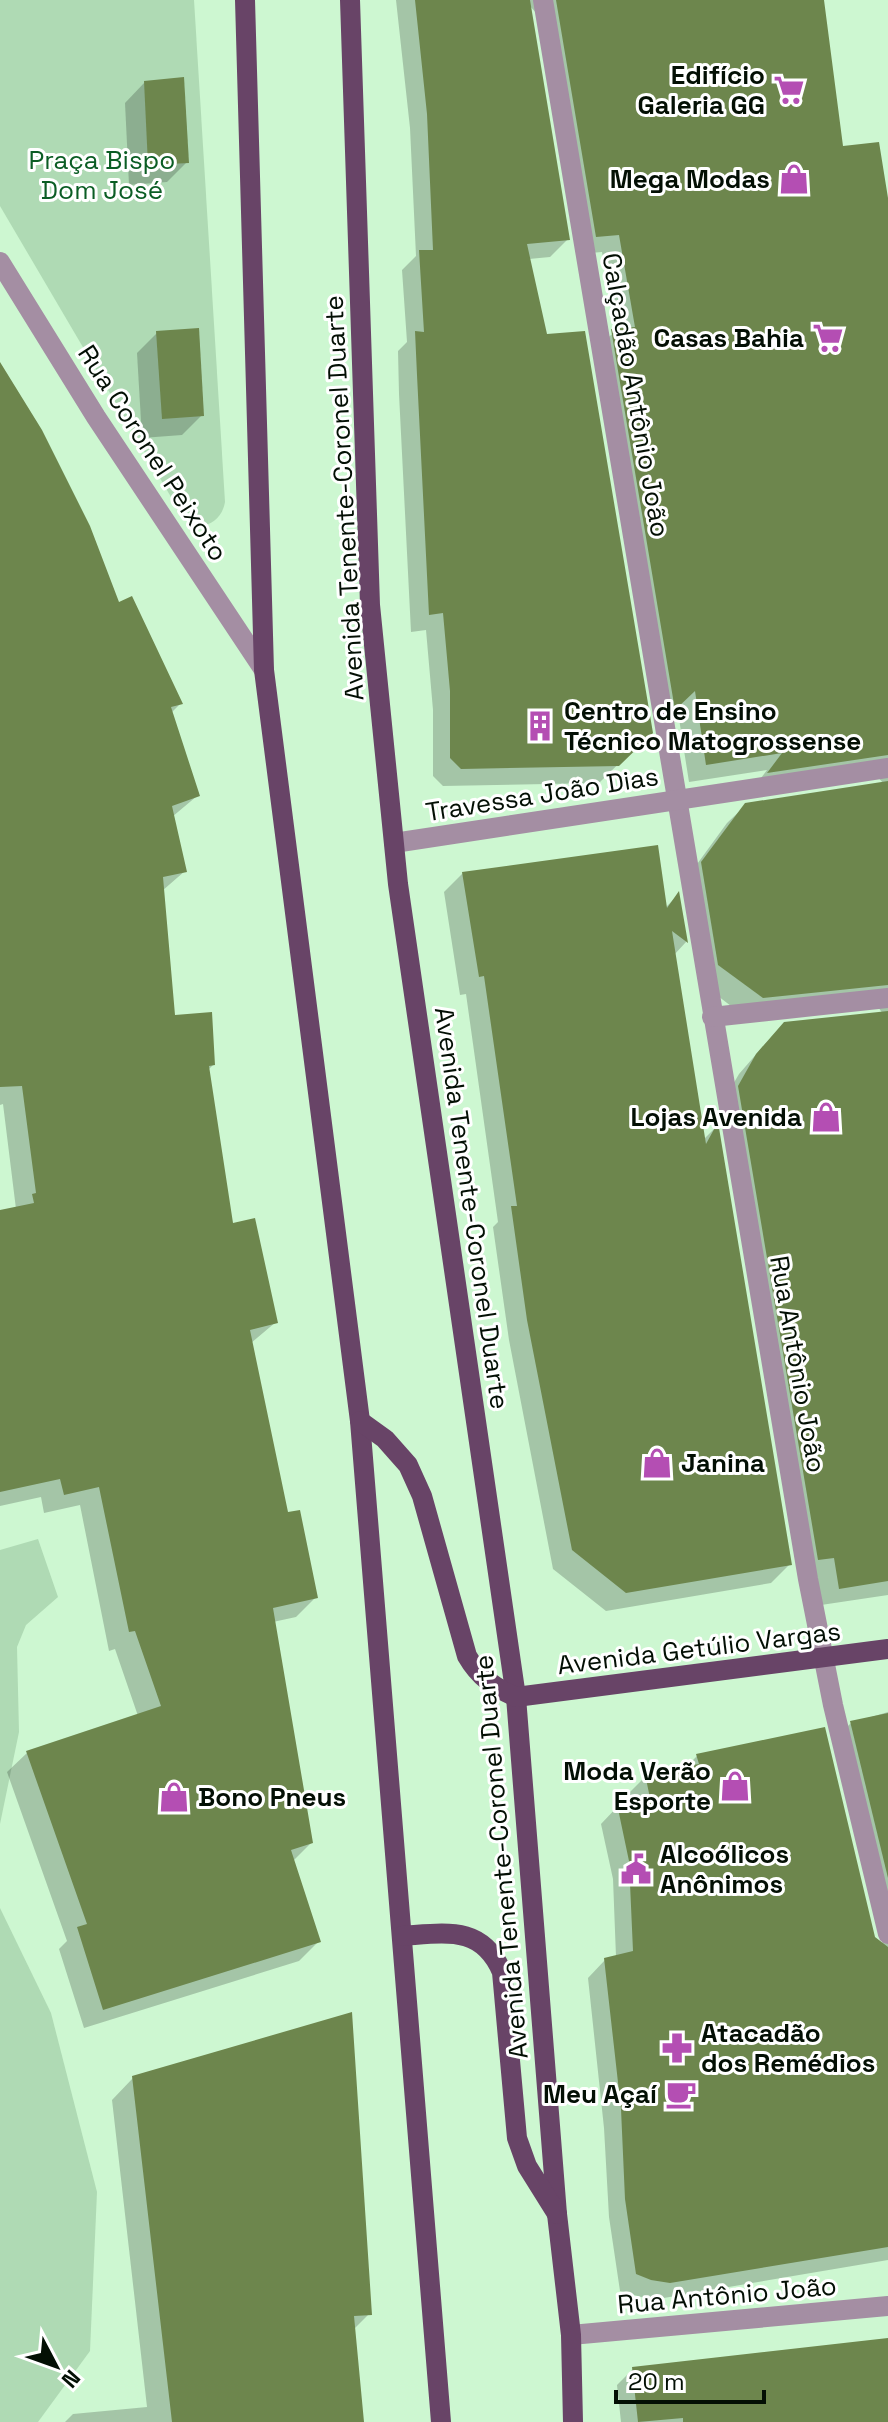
<svg xmlns="http://www.w3.org/2000/svg" width="888" height="2422" font-family="'Space Grotesk',sans-serif">
  <style>
    .green { fill: #afdab4 }
    .shadow { fill: #0003 }
    .building { fill: #6d864d }
    .lines { fill: none; stroke-linecap: round; stroke-linejoin: round }
    .street { stroke: #a48ea3; stroke-width: 20 }
    .primary { stroke: #684467; stroke-width: 20 }
    .labels { text-anchor: middle; stroke-width: 6; stroke-linejoin: round; paint-order: stroke }
    .poi-label { font-size: 26px; font-weight: bold; fill: #030f04; stroke: #fff; text-anchor: end }
    .park-label { font-size: 26px; fill: #0b5d24; stroke: #fff }
    .street-label { font-size: 26px; fill: #030f04; stroke: #fff }
  </style>
  <rect width="100%" height="100%" fill="#cdf7d1"/>
  <g class="green">
    <path d="M0,0H194L225,502C221,526 195,534 181,514L0,206Z"/>
    <polygon points="38,1539 58,1597 26,1625 17,1647 19,1732 0,1824 0,1550"/>
    <polygon points="0,1908 51,2013 97,2192 90,2351 38,2422 0,2422"/>
  </g>
  <g class="shadow">
    <polygon points="396,0 822,0 842,148 888,209 888,1595 821,1605 721,1105 739,1074 766,1043 883,1014 876,1004 744,1016 701,983 684,882 727,823 746,805 884,784 875,774 752,790 767,770 689,782 677,706 658,725 594,349 616,331 602,252 578,254 539,16 529,5 568,239 550,257 529,259 545,336 651,732 599,783 443,786 433,776 433,710 426,630 411,632 399,394 398,351 407,342 402,270 416,256 410,128"/>
    <polygon points="145,82 187,162 167,182 129,185 125,103"/>
    <polygon points="157,333 202,415 182,435 142,438 137,353"/>
    <polygon points="0,368 117,605 181,703 171,713 197,796 172,817 185,871 162,891 174,1017 213,1065 207,1071 231,1225 276,1322 251,1343 286,1515 316,1597 296,1617 273,1622 311,1843 293,1861 319,1941 299,1961 84,2028 59,1949 67,1941 7,1772 27,1753 138,1716 115,1649 109,1651 80,1505 44,1513 41,1497 0,1506 0,1212 16,1209 3,1104 0,1105"/>
    <polygon points="463,873 665,908 678,895 686,942 674,955 703,1140 717,1126 790,1564 771,1583 606,1611 553,1569 509,1340 493,1227 498,1222 466,994 460,995 444,892"/>
    <polygon points="888,1712 888,2260 652,2300 620,2291 609,2217 604,2128 588,1978 605,1960 616,1957 613,1879 601,1824 618,1806 631,1804 628,1794 646,1776 684,1769 697,1756 884,1950 834,1740 851,1723"/>
    <polygon points="133,2078 369,2314 353,2330 362,2422 65,2422 73,2414 147,2407 112,2100"/>
    <polygon points="888,2341 888,2422 621,2422 617,2385 633,2369"/>
  </g>
  <g class="building">
    <polygon points="415,0 530,0 570,240 527,244 547,334 585,331 653,733 619,766 461,769 450,758 450,691 443,613 429,615 417,375 415,331 424,332 419,250 433,250 427,114"/>
    <polygon points="556,0 824,0 843,146 879,142 888,198 888,755 767,773 782,753 706,765 695,691 675,710 611,329 635,327 619,235 596,237"/>
    <polygon points="184,77 189,163 148,165 144,81"/>
    <polygon points="199,328 204,416 162,419 156,331"/>
    <polygon points="0,362 42,430 90,526 119,602 132,596 183,704 171,707 200,796 172,806 187,872 163,877 175,1015 212,1012 215,1065 209,1066 233,1223 255,1218 278,1323 250,1330 288,1512 300,1510 318,1598 273,1608 313,1843 291,1850 321,1942 103,2010 77,1927 87,1924 26,1751 161,1706 135,1631 129,1632 99,1487 64,1495 60,1479 0,1492 0,1210 34,1203 32,1194 36,1193 22,1086 0,1087"/>
    <polygon points="888,781 888,985 763,998 718,965 701,862 745,803"/>
    <polygon points="658,845 667,908 679,891 688,943 672,931 706,1144 718,1122 792,1565 626,1593 572,1550 527,1320 511,1206 517,1206 484,976 479,977 462,872"/>
    <polygon points="888,1011 888,1581 839,1589 834,1558 818,1560 738,1086 756,1054 784,1022"/>
    <polygon points="888,1713 888,1878 850,1721"/>
    <polygon points="825,1727 875,1937 888,1947 888,2247 670,2283 651,2280 636,2274 625,2199 621,2109 604,1958 633,1951 629,1861 617,1804 650,1798 645,1774 699,1764 696,1754"/>
    <polygon points="352,2012 372,2315 354,2316 364,2422 172,2422 132,2076"/>
    <polygon points="888,2338 888,2422 683,2422 683,2418 638,2422 632,2367"/>
  </g>
  <g class="lines">
    <g class="street">
      <polyline points="543,0 808,1579 833,1705 888,1934"/>
      <polyline points="0,262 96,417 264,670"/>
      <polyline points="394,843 888,768"/>
      <polyline points="712,1017 888,998"/>
      <polyline points="571,2335 888,2306"/>
    </g>
    <g class="primary">
      <polyline points="245,0 264,670 360,1421 441,2422"/>
      <polyline points="350,0 370,605 398,884 516,1697 557,2214 571,2335 573,2422"/>
      <path d="M360,1421L385,1439L408,1465L422,1496L467,1656C479,1677 495,1688 516,1697L888,1649"/>
      <path d="M402,1936C446,1933 482,1925 502,1972L517,2138L527,2166L557,2214"/>
    </g>
  </g>
  <defs>
    <g id="supermarket-bare" transform="scale(2.4)"><path d="M-6-5.5h2.5l.6 2H6L4.5 2H-2.5L-4.4-4H-6ZM-1.5 3.2a1.3 1.3 0 1 0 .1 0ZM3 3.2a1.3 1.3 0 1 0 .1 0Z" fill="#b44eb3" stroke="#fff" stroke-width="2.5" paint-order="stroke"/></g>
    <g id="shop-bare" transform="scale(2.4)"><path d="M-5-2.5h2.3a2.7 3.5 0 0 1 5.4 0H5L5.5 6h-11ZM-1.5-2.5h3a1.5 2.3 0 0 0-3 0Z" fill="#b44eb3" stroke="#fff" stroke-width="2.5" paint-order="stroke"/></g>
    <g id="building-bare" transform="scale(2.4)"><path d="M-4-6H4V6H1V3H-1V6H-4ZM-2.5-4.3h1.7v1.8h-1.7ZM.8-4.3h1.7v1.8H.8ZM-2.5-1h1.7V.8h-1.7ZM.8-1h1.7V.8H.8Z" fill="#b44eb3" stroke="#fff" stroke-width="2.5" paint-order="stroke"/></g>
    <g id="civic-bare" transform="scale(2.4)"><path d="M-.6-6.5H3V-4.5H.6V-3L4-1V1h2V6H-6V1h2V-1L-.6-3ZM-1.2 2.5V6h2.4V2.5Z" fill="#b44eb3" stroke="#fff" stroke-width="2.5" paint-order="stroke"/></g>
    <g id="pharmacy-bare" transform="scale(2.4)"><path d="M-2-6h4v4h4v4h-4v4h-4v-4h-4v-4h4Z" fill="#b44eb3" stroke="#fff" stroke-width="2.5" paint-order="stroke"/></g>
    <g id="cafe-bare" transform="scale(2.4)"><path d="M-5.5-4.5H6V0H3Q3 3.5 0 3.5H-2.5Q-5.5 3.5-5.5 0ZM3-3.2v2h1.7v-2ZM-6 4.5H4V6H-6Z" fill="#b44eb3" stroke="#fff" stroke-width="2.5" paint-order="stroke"/></g>
  </defs>
  <g fill-rule="evenodd">
    <use href="#supermarket-bare" x="789" y="90"/>
    <use href="#shop-bare" x="794" y="179"/>
    <use href="#supermarket-bare" x="828" y="338"/>
    <use href="#building-bare" x="540" y="726"/>
    <use href="#shop-bare" x="826" y="1117"/>
    <use href="#shop-bare" x="657" y="1463"/>
    <use href="#shop-bare" x="735" y="1786"/>
    <use href="#shop-bare" x="174" y="1797"/>
    <use href="#civic-bare" x="636" y="1869"/>
    <use href="#pharmacy-bare" x="677" y="2048"/>
    <use href="#cafe-bare" x="681" y="2094"/>
  </g>
  <g class="labels">
    <g class="poi-label">
      <text x="765" y="84">Edifício<tspan x="765" dy="30">Galeria GG</tspan></text>
      <text x="770" y="188">Mega Modas</text>
      <text x="804" y="347">Casas Bahia</text>
      <text x="564" y="720" text-anchor="start">Centro de Ensino<tspan x="564" dy="30">Técnico Matogrossense</tspan></text>
      <text x="802" y="1126">Lojas Avenida</text>
      <text x="681" y="1472" text-anchor="start">Janina</text>
      <text x="711" y="1780">Moda Verão<tspan x="711" dy="30">Esporte</tspan></text>
      <text x="198" y="1806" text-anchor="start">Bono Pneus</text>
      <text x="660" y="1863" text-anchor="start">Alcoólicos<tspan x="660" dy="30">Anônimos</tspan></text>
      <text x="701" y="2042" text-anchor="start">Atacadão<tspan x="701" dy="30">dos Remédios</tspan></text>
      <text x="657" y="2103">Meu Açaí</text>
    </g>
    <g class="park-label">
      <text x="102" y="169">Praça Bispo<tspan x="102" dy="30">Dom José</tspan></text>
    </g>
    <g class="street-label">
      <text transform="translate(636 395) rotate(80)" y="9">Calçadão Antônio João</text>
      <text transform="translate(153 453) rotate(57)" y="9">Rua Coronel Peixoto</text>
      <text transform="translate(344 498) rotate(-93)" y="9">Avenida Tenente-Coronel Duarte</text>
      <text transform="translate(542 794) rotate(-9)" y="9">Travessa João Dias</text>
      <text transform="translate(472 1208) rotate(82)" y="9">Avenida Tenente-Coronel Duarte</text>
      <text transform="translate(798 1364) rotate(80)" y="9">Rua Antônio João</text>
      <text transform="translate(699 1648) rotate(-7)" y="9">Avenida Getúlio Vargas</text>
      <text transform="translate(501 1857) rotate(-95)" y="9">Avenida Tenente-Coronel Duarte</text>
      <text transform="translate(727 2295) rotate(-5)" y="9">Rua Antônio João</text>
    </g>
  </g>
  <g transform="translate(56 2366) rotate(131)" stroke="#ffffff" stroke-width="6" paint-order="stroke">
  <path d="M0-6L14 30L0 20L-14 30Z" fill="#030f04"/>
  <text y="-12" font-size="22" font-weight="bold" text-anchor="middle" fill="#030f04">N</text>
  </g>
  <path d="M616 2390v12h148v-12" fill="none" stroke="#030f04" stroke-width="4"/>
  <text x="628" y="2390" font-size="24" fill="#030f04" stroke="#ffffff" stroke-width="6" paint-order="stroke">20 m</text>
</svg>
